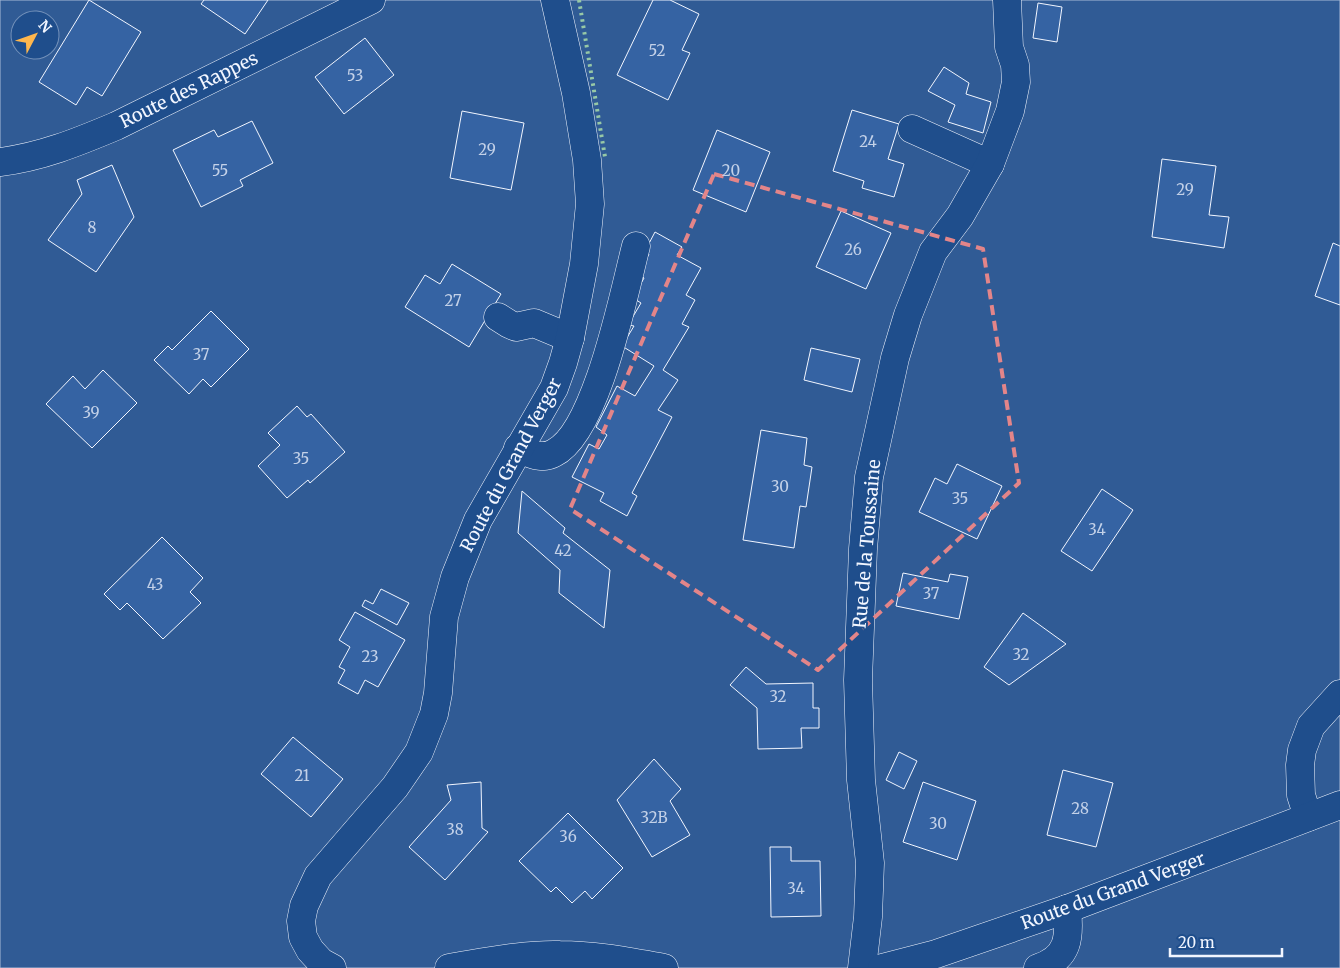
<svg xmlns="http://www.w3.org/2000/svg" width="1340" height="968" font-family="Merriweather,serif">
  <style>
    .built { fill: #305b95; stroke: #a8bbd7; fill-rule: evenodd }
    .building { fill: #3563a3; stroke: #f2f6ff }
    .lines { fill: none; stroke-linecap: round; stroke-linejoin: round }
    .minor-casing { stroke: #f2f6ff; stroke-width: 29 }
    .minor { stroke: #1f4e8c; stroke-width: 28 }
    .hedge { stroke: #97c8a6; stroke-width: 4; stroke-dasharray: 2.5 4; stroke-linecap: butt }
    .marked { fill: none; stroke: #e38589; stroke-width: 4; stroke-dasharray: 10 6; stroke-linejoin: round }
    .labels { text-anchor: middle; stroke-width: 4; stroke-linejoin: round; paint-order: stroke }
    .number-label { font-size: 15px; fill: #c3d1e8 }
    .street-label { font-size: 18px; fill: #f2f6ff; stroke: #1f4e8c }
  </style>
  <rect width="100%" height="100%" fill="#1f4e8c"/>
  <path class="built" d="M0,0H1340V968H0ZM20,20H50V50H20Z"/>
  <g class="building">
    <polygon points="89,0 141,32 102,96 87,87 76,105 39,82"/>
    <polygon points="204,0 268,0 245,34 201,4"/>
    <polygon points="653,0 670,0 699,14 682,50 690,53 668,100 617,75"/>
    <polygon points="1038,3 1062,7 1057,42 1033,38"/>
    <polygon points="365,38 394,75 344,114 315,77"/>
    <polygon points="944,67 969,83 966,94 991,102 983,133 948,122 955,105 928,91"/>
    <polygon points="852,110 899,124 888,159 904,164 894,197 862,188 864,181 833,171"/>
    <polygon points="462,111 524,123 511,190 450,178"/>
    <polygon points="252,121 273,163 240,180 243,186 201,207 173,150 214,130 218,137"/>
    <polygon points="717,130 770,152 746,212 693,190"/>
    <polygon points="1162,159 1216,166 1209,215 1229,217 1224,248 1152,237"/>
    <polygon points="112,165 134,217 96,272 48,240 82,194 77,180"/>
    <polygon points="841,211 891,233 866,289 816,267"/>
    <polygon points="655,232 682,247 677,255 701,268 686,295 695,300 682,324 689,327 663,370 678,380 658,410 672,417 632,493 637,496 627,516 600,501 604,493 572,477 589,444 599,449 607,435 596,427 617,386 635,396 654,366 622,346 634,326 628,325 641,303 633,298 644,278 638,274 649,254 645,251"/>
    <polygon points="1333,243 1340,246 1340,305 1315,296"/>
    <polygon points="452,264 501,294 469,347 405,307 425,275 440,284"/>
    <polygon points="211,311 249,349 211,387 203,379 189,394 154,360 168,346 172,350"/>
    <polygon points="811,348 860,359 852,392 804,380"/>
    <polygon points="103,370 137,403 92,448 46,404 73,376 85,389"/>
    <polygon points="297,406 307,417 311,414 345,452 310,483 308,480 287,498 258,466 280,445 268,433"/>
    <polygon points="761,430 807,438 804,465 812,467 806,507 800,506 794,548 743,540"/>
    <polygon points="957,464 1002,486 977,539 919,512 935,478 947,484"/>
    <polygon points="1102,489 1133,510 1092,571 1061,551"/>
    <polygon points="522,491 565,528 563,533 610,570 604,628 559,593 560,570 518,533"/>
    <polygon points="162,537 203,578 190,592 201,603 163,639 127,603 120,610 104,594"/>
    <polygon points="903,573 948,582 950,574 968,577 959,619 896,606"/>
    <polygon points="381,589 409,603 397,625 362,606 365,600 373,604"/>
    <polygon points="355,612 405,640 378,687 365,680 358,694 338,683 345,670 339,667 350,647 339,640"/>
    <polygon points="1023,613 1066,644 1009,685 984,667"/>
    <polygon points="746,667 766,684 813,683 813,708 819,708 819,728 801,728 802,748 758,749 757,708 730,685"/>
    <polygon points="293,737 343,779 311,817 261,774"/>
    <polygon points="899,752 917,761 904,789 886,780"/>
    <polygon points="654,759 681,789 670,801 690,835 652,857 617,800"/>
    <polygon points="1063,770 1113,783 1096,847 1047,835"/>
    <polygon points="481,782 482,828 488,832 445,880 409,847 451,800 447,785"/>
    <polygon points="923,782 976,801 957,860 903,842"/>
    <polygon points="568,813 623,868 592,899 585,891 572,903 556,887 551,892 519,861"/>
    <polygon points="770,847 791,847 791,861 820,861 821,916 771,917"/>
  </g>
  <g class="lines">
    <g class="minor-casing">
      <g id="minor">
        <polyline points="912,129 990,164"/>
        <path d="M0,162C41,157 78,142 116,126L371,0"/>
        <polyline points="498,317 509,324 516,327 534,323 570,338"/>
        <path d="M518,448C530,454 542,460 554,453C597,432 624,292 636,246"/>
        <polyline points="1308,817 1301,795 1300,765 1302,750 1311,726 1340,694"/>
        <polyline points="332,968 321,962 310,950 303,937 301,921 304,906 318,876 395,787 419,752 434,714 438,693 444,617 455,577 478,520 554,388 563,363 570,338 584,264 590,204 587,160 576,93 555,0"/>
        <path d="M449,968C486,962 523,954 560,955C595,955 630,962 664,968"/>
        <polyline points="862,968 868,917 870,863 861,780 858,680 863,549 869,477 895,358 908,315 933,252 960,216 990,164 1010,111 1016,82 1015,65 1009,47 1007,0"/>
        <polyline points="882,968 936,954 1067,909 1340,805"/>
        <path d="M1038,968C1069,958 1070,937 1067,909"/>
      </g>
    </g>
    <use href="#minor" class="minor"/>
    <polyline class="hedge" points="579,0 605,157"/>
  </g>
  <path class="marked" d="M714,174L983,249L1019,483L818,670L570,509Z"/>
  <g class="labels">
    <g class="number-label">
      <text x="657" y="56">52</text>
      <text x="355" y="81">53</text>
      <text x="868" y="147">24</text>
      <text x="487" y="155">29</text>
      <text x="220" y="176">55</text>
      <text x="731" y="176">20</text>
      <text x="1185" y="195">29</text>
      <text x="92" y="233">8</text>
      <text x="853" y="255">26</text>
      <text x="453" y="306">27</text>
      <text x="201" y="360">37</text>
      <text x="91" y="418">39</text>
      <text x="301" y="464">35</text>
      <text x="780" y="492">30</text>
      <text x="960" y="504">35</text>
      <text x="1097" y="535">34</text>
      <text x="563" y="556">42</text>
      <text x="155" y="590">43</text>
      <text x="931" y="599">37</text>
      <text x="1021" y="660">32</text>
      <text x="370" y="662">23</text>
      <text x="778" y="702">32</text>
      <text x="302" y="781">21</text>
      <text x="1080" y="814">28</text>
      <text x="654" y="823">32B</text>
      <text x="938" y="829">30</text>
      <text x="455" y="835">38</text>
      <text x="568" y="842">36</text>
      <text x="796" y="894">34</text>
    </g>
    <g class="street-label">
      <text transform="translate(189 90) rotate(-26)" y="6">Route des Rappes</text>
      <text transform="translate(511 465) rotate(-62)" y="6">Route du Grand Verger</text>
      <text transform="translate(867 544) rotate(-85)" y="6">Rue de la Toussaine</text>
      <text transform="translate(1113 891) rotate(-20)" y="6">Route du Grand Verger</text>
    </g>
  </g>
  <g transform="translate(35 35) rotate(49)"><circle r="24" fill="#1f4e8c" stroke="#7391ba"/>
  <path d="M0-4L9 19L0 12L-9 19Z" fill="#ffb74d"/>
  <text y="-8" font-size="14" font-weight="bold" text-anchor="middle" fill="#f2f6ff">N</text>
  </g>
  <path d="M1170 948v8h112v-8" fill="none" stroke="#f2f6ff" stroke-width="2.5"/>
  <text x="1178" y="948" font-size="15" fill="#f2f6ff" stroke="#1f4e8c" stroke-width="4" paint-order="stroke">20 m</text>
</svg>
